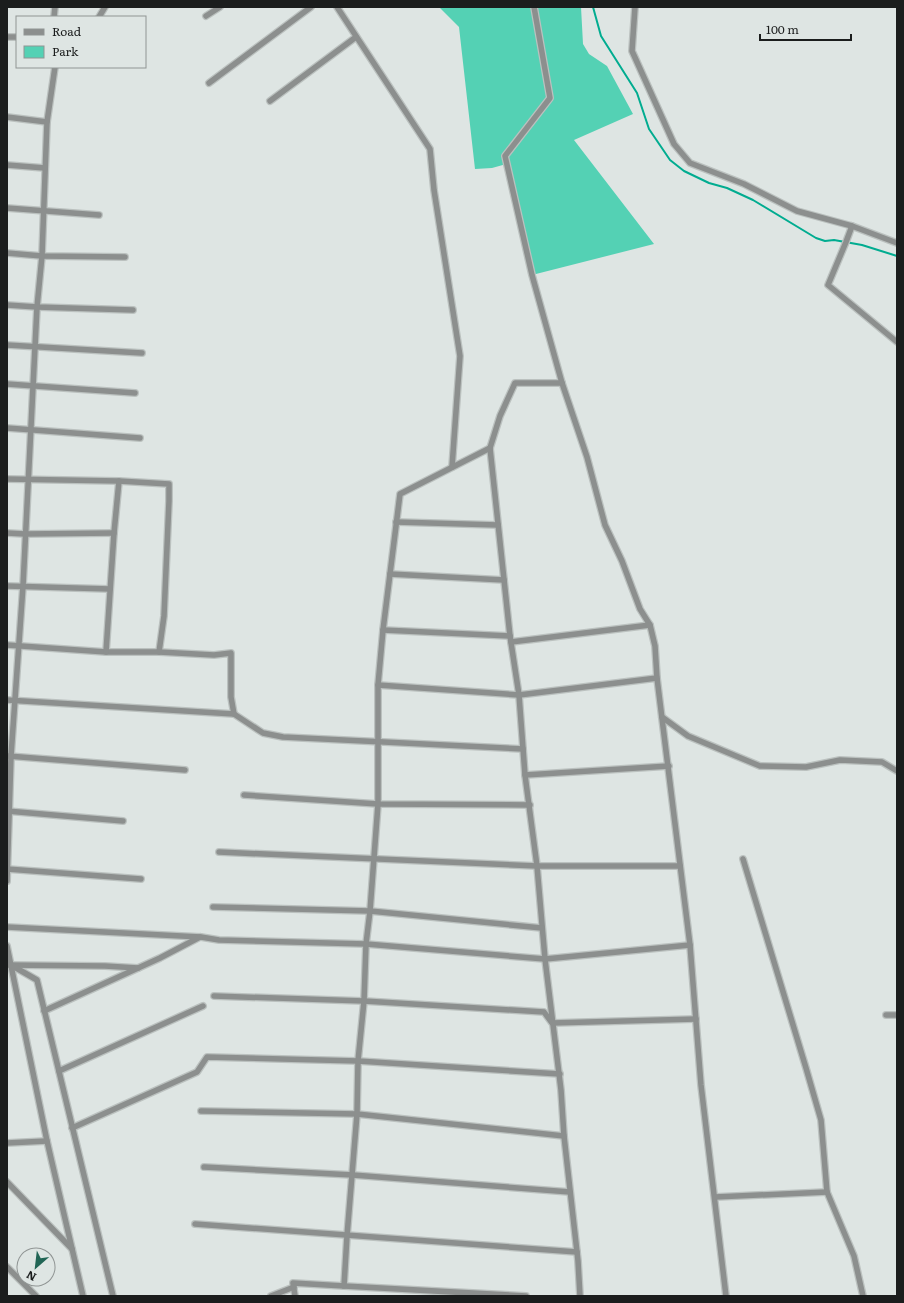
<svg xmlns="http://www.w3.org/2000/svg" width="904" height="1303" font-family="Literata,serif">
  <style>
    .green { fill: #54d1b4 }
    .lines { fill: none; stroke-linecap: round; stroke-linejoin: round }
    .stream { stroke: #01ac90; stroke-width: 2 }
    .minor-casing { stroke: #bbc1bf; stroke-width: 8 }
    .minor { stroke: #8c8f8e; stroke-width: 5.5 }
  </style>
  <rect width="100%" height="100%" fill="#dee5e3"/>
  <polygon class="green" points="439,7 581,7 583,44 589,54 607,66 633,114 574,140 654,244 532,275 510,163 492,168 475,169 459,27"/>
  <g class="lines">
    <polyline class="stream" points="593,7 601,36 637,93 649,129 670,160 684,171 709,183 727,188 753,200 816,238 825,241 834,240 862,245 897,256"/>
    <g class="minor-casing">
      <g id="minor">
        <polyline points="337,7 430,149 434,190 460,356 452,467"/>
        <polyline points="534,7 550,98 505,156 532,275 562,383 587,457 605,525 622,561 640,609 650,625 655,646 657,678 690,945 701,1085 726,1296"/>
        <polyline points="635,7 632,51 674,144 690,163 744,184 797,211 852,226 897,243"/>
        <polyline points="206,16 220,7"/>
        <polyline points="54,17 55,7"/>
        <polyline points="99,17 105,7"/>
        <polyline points="7,37 17,37"/>
        <polyline points="209,83 311,7"/>
        <polyline points="270,101 356,37"/>
        <polyline points="7,117 47,122"/>
        <polyline points="7,165 45,168"/>
        <polyline points="7,208 99,215"/>
        <polyline points="852,226 846,242 828,285 897,342"/>
        <polyline points="7,253 42,256 125,257"/>
        <polyline points="7,305 37,307 133,310"/>
        <polyline points="7,345 142,353"/>
        <polyline points="562,383 515,383 500,416 490,448 510,636 519,695 525,775 537,866 545,959 561,1090 564,1136 578,1261 580,1296"/>
        <polyline points="7,384 135,393"/>
        <polyline points="7,428 140,438"/>
        <polyline points="7,479 119,481 169,484 169,501 164,616 159,652"/>
        <polyline points="396,522 498,525"/>
        <polyline points="7,533 25,534 114,533"/>
        <polyline points="390,574 504,580"/>
        <polyline points="7,586 110,589"/>
        <polyline points="383,630 510,636"/>
        <polyline points="511,642 650,625"/>
        <polyline points="7,645 106,652 159,652 214,655 231,653 231,697 234,714"/>
        <polyline points="106,652 114,533 119,481"/>
        <polyline points="378,685 519,695 657,678"/>
        <polyline points="7,700 234,714 263,733 283,737 523,749"/>
        <polyline points="662,717 688,736 760,766 806,767 840,760 882,762 897,771"/>
        <polyline points="8,756 185,770"/>
        <polyline points="525,775 669,766"/>
        <polyline points="244,795 378,804 530,805"/>
        <polyline points="7,811 123,821"/>
        <polyline points="219,852 537,866 680,866"/>
        <polyline points="743,859 806,1068 821,1120 827,1192 854,1256 863,1296"/>
        <polyline points="7,869 141,879"/>
        <polyline points="7,881 11,756 23,586 37,307 42,256 47,122 55,67"/>
        <polyline points="213,907 370,911 542,928"/>
        <polyline points="7,927 201,937 219,940 366,944 545,959 690,945"/>
        <polyline points="7,946 47,1141 83,1296"/>
        <polyline points="7,965 105,966 138,968"/>
        <polyline points="11,965 37,980 113,1296"/>
        <polyline points="214,996 364,1001 544,1012 552,1023 696,1019"/>
        <polyline points="44,1011 160,958 200,937"/>
        <polyline points="886,1015 897,1015"/>
        <polyline points="59,1071 203,1006"/>
        <polyline points="201,1111 357,1114 564,1136"/>
        <polyline points="72,1128 197,1072 207,1057 358,1061 560,1074"/>
        <polyline points="7,1143 47,1141"/>
        <polyline points="204,1167 353,1175 570,1192"/>
        <polyline points="7,1182 72,1249"/>
        <polyline points="715,1197 827,1192"/>
        <polyline points="195,1224 577,1252"/>
        <polyline points="7,1267 36,1296"/>
        <polyline points="344,1286 526,1296"/>
        <polyline points="271,1296 294,1287"/>
        <polyline points="295,1296 293,1283 344,1286 347,1236 357,1114 358,1061 364,1001 366,944 370,911 378,804 378,685 383,630 400,494 490,448"/>
      </g>
    </g>
    <use href="#minor" class="minor"/>
  </g>
  <rect width="904" height="1303" fill="none" stroke="#1b1d1d" stroke-width="16"/>
  <rect x="16" y="16" width="130" height="52" fill="#dee5e3" stroke="#909594"/>
  <rect x="24" y="29" width="20" height="6" fill="#8c8f8e" stroke="#909594"/>
  <text x="52" y="36" font-size="12" fill="#1b1d1d">Road</text>
  <rect x="24" y="46" width="20" height="12" fill="#54d1b4" stroke="#909594"/>
  <text x="52" y="56" font-size="12" fill="#1b1d1d">Park</text>
  <g transform="translate(36 1267) rotate(208)"><circle r="19" fill="#dee5e3" stroke="#909594"/>
  <path d="M0-3L7 15L0 10L-7 15Z" fill="#216555"/>
  <text y="-6" font-size="11" font-weight="bold" text-anchor="middle" fill="#1b1d1d">N</text>
  </g>
  <path d="M760 34v6h91v-6" fill="none" stroke="#1b1d1d" stroke-width="2"/>
  <text x="766" y="34" font-size="12" fill="#1b1d1d" stroke="#dee5e3" stroke-width="3" paint-order="stroke">100 m</text>
</svg>
